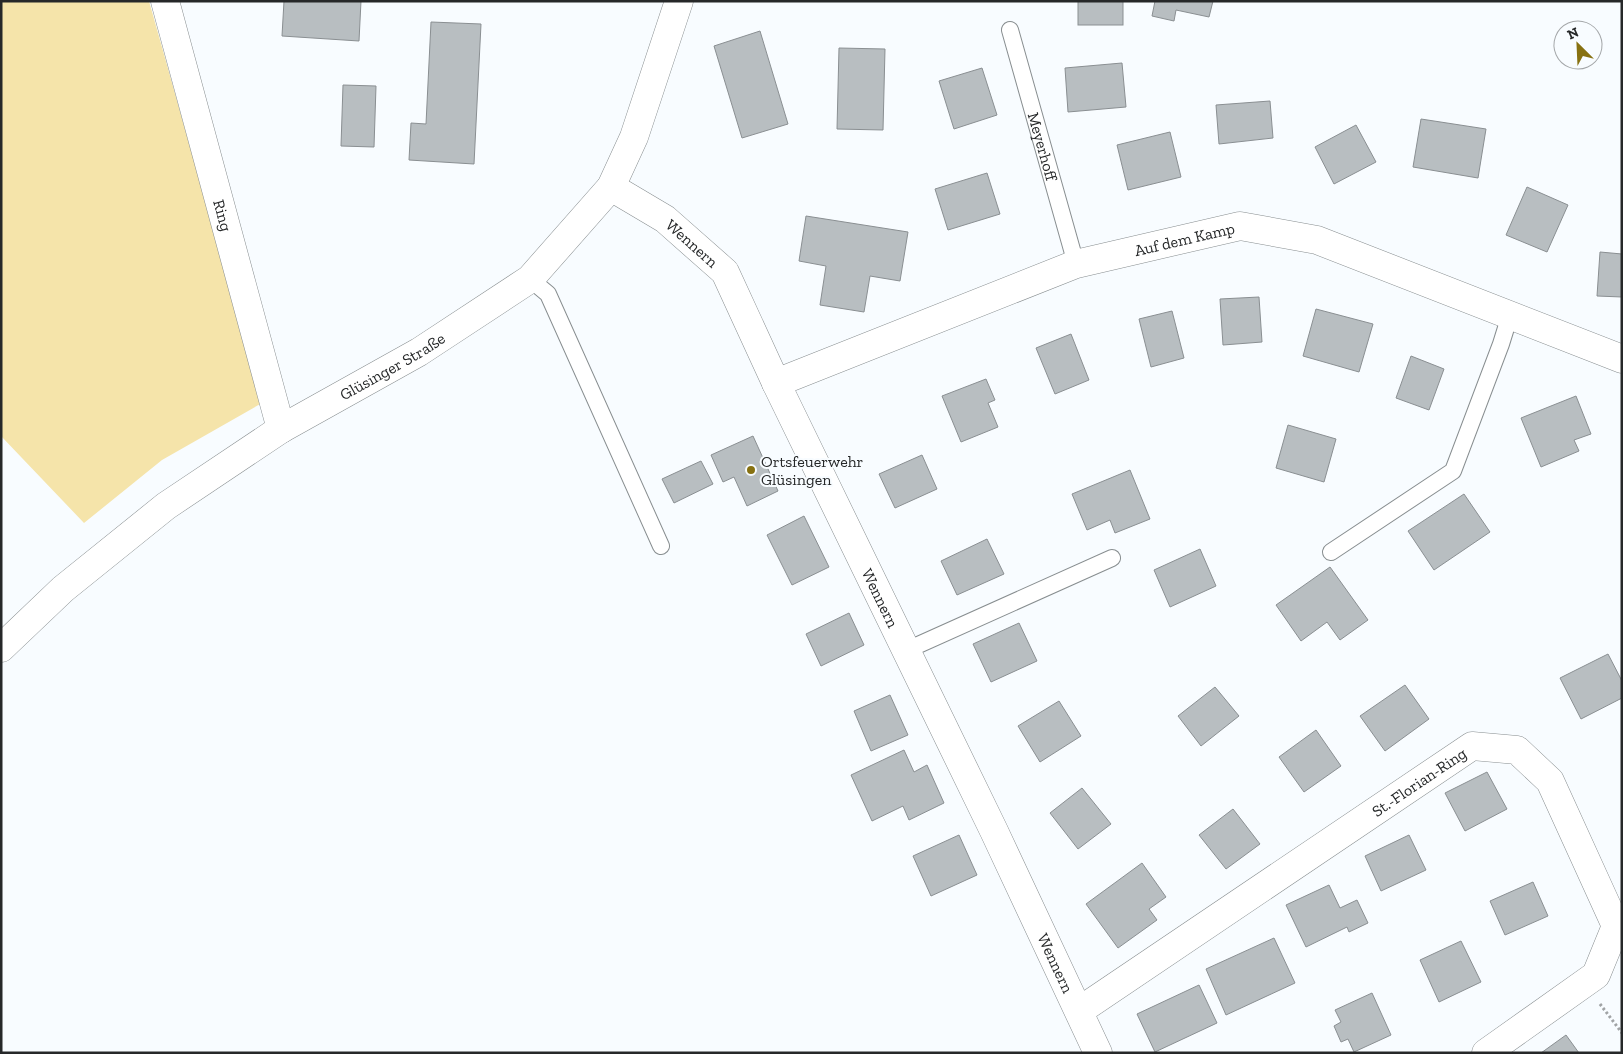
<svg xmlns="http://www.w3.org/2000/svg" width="1623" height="1054" font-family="'Zilla Slab',serif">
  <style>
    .green { fill: #f5e4aa }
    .building { fill: #b8bec1; stroke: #8a8f92 }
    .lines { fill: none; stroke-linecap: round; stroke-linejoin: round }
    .service-casing { stroke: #888e90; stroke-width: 18 }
    .minor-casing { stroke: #888e90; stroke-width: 29 }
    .tertiary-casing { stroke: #888e90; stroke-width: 29 }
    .path { stroke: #a0a3a5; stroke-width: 3; stroke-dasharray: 2.5 2.5; stroke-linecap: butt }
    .service { stroke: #fff; stroke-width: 16 }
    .minor { stroke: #fff; stroke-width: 28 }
    .tertiary { stroke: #fff; stroke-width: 28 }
    .poi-dot { fill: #877111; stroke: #f8fcff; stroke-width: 2 }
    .labels { text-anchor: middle; stroke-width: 4; stroke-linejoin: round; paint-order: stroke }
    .street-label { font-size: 16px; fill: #262829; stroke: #f8fcff }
    .poi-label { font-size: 16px; fill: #262829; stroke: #f8fcff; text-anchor: start }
  </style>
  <rect width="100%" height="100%" fill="#f8fcff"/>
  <polygon class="green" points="1,1 149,1 262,403 162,460 84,523 1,436"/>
  <g class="building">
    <polygon points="284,1 361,1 359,41 282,36"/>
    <rect x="1078" y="1" width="45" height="24"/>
    <polygon points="1155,1 1213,1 1209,17 1176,10 1174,21 1152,16"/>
    <polygon points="431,22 481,24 474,164 409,160 411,123 426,124"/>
    <polygon points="760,31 788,124 742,138 714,46"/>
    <polygon points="839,48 885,49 883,130 837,129"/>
    <polygon points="1122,63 1126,107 1068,112 1065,68"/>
    <polygon points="982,68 997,115 954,129 939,81"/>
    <polygon points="343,85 376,86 374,147 341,146"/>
    <polygon points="1270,101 1273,138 1219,144 1216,105"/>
    <polygon points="1421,119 1486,129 1478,178 1413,167"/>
    <polygon points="1356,125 1376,162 1334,184 1315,147"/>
    <polygon points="1170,132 1181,177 1128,190 1117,145"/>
    <polygon points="987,173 1000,214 948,230 935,189"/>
    <polygon points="1527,187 1568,205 1547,252 1506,235"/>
    <polygon points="806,216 908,232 900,281 870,276 864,312 820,305 826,266 799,261"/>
    <polygon points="1600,252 1622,254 1622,297 1597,296"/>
    <polygon points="1259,297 1262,342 1223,345 1220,299"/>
    <polygon points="1316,309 1373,324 1359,372 1303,356"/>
    <polygon points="1172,311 1184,358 1151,367 1139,319"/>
    <polygon points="1071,334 1089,380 1055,394 1036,348"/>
    <polygon points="1411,356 1444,369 1429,410 1396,398"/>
    <polygon points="986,379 995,400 988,403 998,427 961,442 942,396"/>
    <polygon points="1576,396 1591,434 1574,440 1579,451 1541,467 1521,418"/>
    <polygon points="1288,425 1336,439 1324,482 1276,468"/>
    <polygon points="753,436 778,491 747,506 734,477 723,482 711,455"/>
    <polygon points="922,455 937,489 895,508 879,474"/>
    <polygon points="701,461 713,484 674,503 662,479"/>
    <polygon points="1130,470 1150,519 1115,533 1110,520 1087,530 1072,494"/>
    <polygon points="1464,494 1490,532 1434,570 1408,531"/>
    <polygon points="804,516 829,567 792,585 767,535"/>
    <polygon points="987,539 1004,574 957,595 941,561"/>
    <polygon points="1200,549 1216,586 1170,607 1154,570"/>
    <polygon points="1330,567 1368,620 1340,640 1327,622 1301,641 1276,605"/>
    <polygon points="849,613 864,645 821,666 806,634"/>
    <polygon points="1019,623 1037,661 991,682 973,644"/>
    <polygon points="1608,654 1622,681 1622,698 1581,719 1560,678"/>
    <polygon points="1405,685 1429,719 1385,751 1360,716"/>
    <polygon points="1215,687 1239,716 1201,746 1178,716"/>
    <polygon points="890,695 908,735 871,751 854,711"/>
    <polygon points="1059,701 1081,736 1040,762 1018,726"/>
    <polygon points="1316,730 1341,766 1304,792 1279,757"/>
    <polygon points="904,750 914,772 927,765 944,803 909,820 903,806 872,821 851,775"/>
    <polygon points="1487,772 1507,809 1465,831 1445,793"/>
    <polygon points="1082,788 1111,824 1078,849 1050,813"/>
    <polygon points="1233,809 1260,844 1226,869 1199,835"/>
    <polygon points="959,835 977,875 931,896 913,856"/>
    <polygon points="1409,835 1426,870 1381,891 1365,856"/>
    <polygon points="1142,863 1166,897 1149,909 1157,920 1118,948 1086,904"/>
    <polygon points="1533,882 1548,916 1505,935 1490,901"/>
    <polygon points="1329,885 1340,908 1357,900 1368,923 1349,932 1347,927 1306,947 1286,905"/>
    <polygon points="1274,938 1295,983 1226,1015 1206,969"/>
    <polygon points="1461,941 1481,982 1439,1002 1420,960"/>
    <polygon points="1199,985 1217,1023 1155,1052 1137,1014"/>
    <polygon points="1372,993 1391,1035 1354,1052 1348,1039 1341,1042 1334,1026 1341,1022 1335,1010"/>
    <polygon points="1566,1035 1579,1053 1541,1053"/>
  </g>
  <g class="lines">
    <g class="service-casing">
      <g id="service">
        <path id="s1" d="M1010,30L1076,264"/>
        <polyline points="530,279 548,294 661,546"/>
        <polyline points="1331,552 1453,471 1501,344 1510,315"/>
        <polyline points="907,650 1112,558"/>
      </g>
    </g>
    <g class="minor-casing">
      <g id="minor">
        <path id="s2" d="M165,1L281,429"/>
        <path id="s3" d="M611,187L665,219L725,272L776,383L994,831L1098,1053"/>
        <path id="s4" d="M776,383L1076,264L1240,226L1317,240L1622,359"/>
        <path id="s5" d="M1079,1011L1472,746L1517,750L1550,781L1616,926L1596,975L1486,1053"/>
      </g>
    </g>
    <g class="tertiary-casing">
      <g id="tertiary">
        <path id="s6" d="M1,648L63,589L166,506L281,429L419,352L530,279L611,187L634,137L679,1"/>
      </g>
    </g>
    <polyline class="path" points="1600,1004 1622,1033"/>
    <use href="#service" class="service"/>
    <use href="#minor" class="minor"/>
    <use href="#tertiary" class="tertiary"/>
  </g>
  <circle class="poi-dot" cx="751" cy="470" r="5"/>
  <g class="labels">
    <g class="street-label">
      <text dy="6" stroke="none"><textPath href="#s1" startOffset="121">Meyerhoff</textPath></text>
      <text dy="6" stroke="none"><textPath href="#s2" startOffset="222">Ring</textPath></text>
      <text dy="6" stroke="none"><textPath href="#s4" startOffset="434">Auf dem Kamp</textPath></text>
      <text dy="6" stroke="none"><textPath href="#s3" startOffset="99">Wennern</textPath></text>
      <text dy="6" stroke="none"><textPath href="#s6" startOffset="484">Glüsinger Straße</textPath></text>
      <text dy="6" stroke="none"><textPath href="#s3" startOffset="504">Wennern</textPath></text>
      <text dy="6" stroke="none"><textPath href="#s5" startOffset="410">St.-Florian-Ring</textPath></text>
      <text dy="6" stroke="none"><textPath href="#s3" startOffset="909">Wennern</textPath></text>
    </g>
    <g class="poi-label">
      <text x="761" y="467">Ortsfeuerwehr<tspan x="761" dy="18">Glüsingen</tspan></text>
    </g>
  </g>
  <rect width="1623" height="1054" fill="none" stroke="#262829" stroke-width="5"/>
  <g transform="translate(1578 45) rotate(336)"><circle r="24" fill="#f8fcff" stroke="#a4a7a9"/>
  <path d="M0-4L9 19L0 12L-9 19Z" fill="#877111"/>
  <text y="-8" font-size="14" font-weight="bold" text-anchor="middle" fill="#262829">N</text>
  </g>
</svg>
